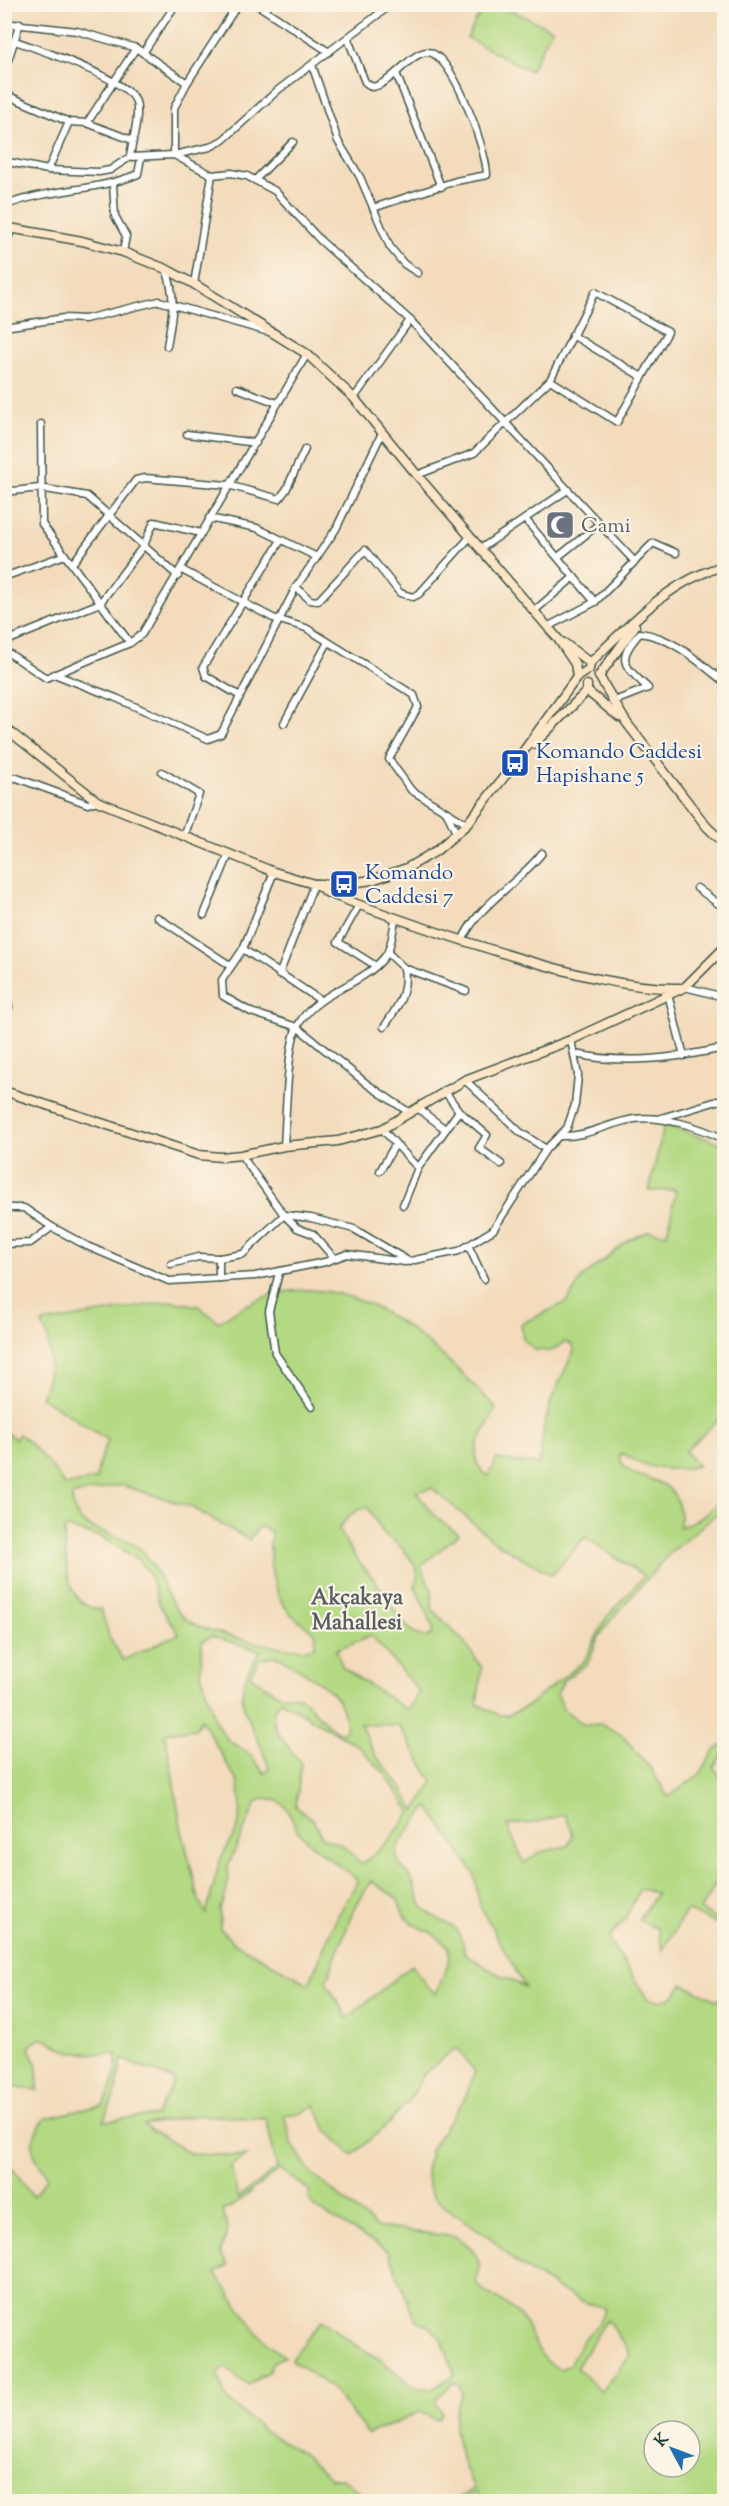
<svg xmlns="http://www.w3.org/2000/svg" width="729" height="2506" font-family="'Sorts Mill Goudy',serif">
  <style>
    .green { fill: #b3d983; stroke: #698b5c; stroke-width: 1.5; fill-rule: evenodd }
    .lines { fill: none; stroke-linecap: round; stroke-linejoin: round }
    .street-casing { stroke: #3f5548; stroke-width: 9 }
    .secondary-casing { stroke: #3f5548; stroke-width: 11 }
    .street { stroke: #fff; stroke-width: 6 }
    .secondary { stroke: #fde5c5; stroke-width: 8 }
    .labels { text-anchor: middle; stroke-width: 4.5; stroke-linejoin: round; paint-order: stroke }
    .worship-label { font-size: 21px; fill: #5b616d; stroke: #fcf5e5; text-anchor: start }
    .transit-label { font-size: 21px; fill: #164399; stroke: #fcf5e5; text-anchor: start }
    .neighbourhood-label { font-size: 22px; font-weight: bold; fill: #585e64; stroke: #fcf5e5 }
  </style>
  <rect width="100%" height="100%" fill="#fcf5e5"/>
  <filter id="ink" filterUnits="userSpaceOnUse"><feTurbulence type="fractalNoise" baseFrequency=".0167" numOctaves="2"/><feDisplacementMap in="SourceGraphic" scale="12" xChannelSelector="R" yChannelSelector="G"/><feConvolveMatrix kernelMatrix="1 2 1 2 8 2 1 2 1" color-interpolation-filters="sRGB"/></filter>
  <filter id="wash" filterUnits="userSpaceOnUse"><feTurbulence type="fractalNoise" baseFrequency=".008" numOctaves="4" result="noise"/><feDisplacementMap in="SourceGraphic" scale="24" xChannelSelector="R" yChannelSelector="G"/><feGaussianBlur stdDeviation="1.35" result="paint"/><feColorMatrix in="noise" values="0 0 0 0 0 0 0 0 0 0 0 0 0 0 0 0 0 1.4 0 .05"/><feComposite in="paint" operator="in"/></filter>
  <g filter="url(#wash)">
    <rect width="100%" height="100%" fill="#f3dbbc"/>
    <g class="green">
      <polygon points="489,5 499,5 552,29 530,71 467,38 476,20"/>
      <path d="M664,1125L724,1144V1415L685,1451L698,1466C670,1473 646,1469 622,1453L620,1458C629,1490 684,1464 680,1527L701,1518L724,1497V1507L668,1555L610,1621L598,1638L588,1663L564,1680L557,1693L564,1710L585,1725L602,1724L622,1735L650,1767L668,1797L700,1774L713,1753L724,1743V1754L713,1767L724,1781V1874L722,1873L700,1910L724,1924V1928L687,1910L662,1951L658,1929L639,1920L657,1893L640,1889L625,1919L608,1939L647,1998C662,2004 675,1999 683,1984L716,2000L724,1997V2501L481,2502L478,2491L463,2501H454L474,2489C465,2468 453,2439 455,2416C456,2406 465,2395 459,2385L453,2383L437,2398L436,2403L442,2412L440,2418L435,2419L419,2412L368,2434L331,2388L291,2359L322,2320L352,2343L382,2360L413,2387L432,2389L455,2375L442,2339L431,2328L417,2320L411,2309L388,2251L314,2207L309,2199L310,2191L280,2169L234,2205L223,2210L228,2232L220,2253L228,2266L215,2273L259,2335L285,2357L274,2361L268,2372L248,2385L225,2368L218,2374L225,2397L263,2430L303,2454L331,2479L343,2478L368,2501H5L4,2157L33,2196L48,2177C31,2154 25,2142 46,2118L103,2105C112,2089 118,2072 117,2054L72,2053L46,2040L39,2039L29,2047L37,2066L38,2090L5,2087V1432L16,1439L19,1434C38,1449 52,1466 65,1486L96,1479L100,1460L108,1440L41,1397C52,1372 54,1348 42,1323L172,1301L198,1306L219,1322C328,1241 420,1329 496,1408C488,1429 460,1457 488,1476L497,1459L539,1465L544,1427L551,1401L574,1350L571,1344L565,1342L551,1351L535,1350L523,1339L521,1324L567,1302L582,1278L629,1240L649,1231L667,1234L676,1190L649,1191ZM121,1485L191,1507L249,1540L260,1526L271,1532C268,1559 271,1592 290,1613C298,1621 308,1626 316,1634L315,1646C301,1657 206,1632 190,1622C165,1606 162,1570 141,1550C118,1528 70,1537 72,1495ZM432,1488L495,1542L552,1575L585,1537L644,1576L606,1618L584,1661L526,1707L509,1715H499L477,1704L482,1668L465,1643L432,1609V1591L421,1566L459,1534L437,1518L416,1492ZM367,1507L384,1534L401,1547L413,1562L418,1574L415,1587L433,1626V1632L429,1637C407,1641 385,1592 373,1578C359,1562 347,1548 339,1528C346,1518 355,1510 367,1507ZM67,1528L101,1537L136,1558L149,1573L160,1606L179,1634L123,1660L109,1636L101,1609C64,1609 66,1557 64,1531ZM371,1635L419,1692L407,1710L343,1668L336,1650ZM211,1636L261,1651C221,1705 256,1719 269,1769L265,1774L251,1755L227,1739L216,1723L201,1674L202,1642ZM273,1656L280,1657C306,1676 351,1691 345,1731L340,1733C323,1724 314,1709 300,1696L279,1695L250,1676L259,1660ZM281,1701L358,1746L384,1773L411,1812L390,1840L362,1864L342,1845L323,1838L313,1820L296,1807L301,1763C289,1746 259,1720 281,1701ZM201,1719L238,1783L241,1807L238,1828L220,1860L206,1914L199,1900L182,1831L165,1733L195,1729ZM360,1724L399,1726L433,1782L415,1811L401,1786L376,1756ZM265,1798C294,1802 287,1817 299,1832C310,1847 342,1867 358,1880L334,1923L309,1984L231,1941L220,1928V1909L227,1890L228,1866L256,1803ZM428,1806L474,1873L480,1906L525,1987L492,1971L464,1953C464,1920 440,1926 424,1908C417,1899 417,1888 411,1879C405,1868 392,1861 398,1847C403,1835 420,1818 428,1806ZM565,1815L573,1834L568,1846L540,1852L524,1863L507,1825L533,1823ZM371,1881L397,1898L403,1913L412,1924L432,1933L449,1947L450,1959L436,1994L426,1985L412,1965L347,2018L326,1982L354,1909ZM454,2049L459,2050L475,2072L465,2098L431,2148L426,2171L431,2195L453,2213L491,2238L514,2261L556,2288L584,2302L605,2308L598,2324L582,2341L569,2365L561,2369C535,2361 535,2333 519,2315C507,2301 490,2297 477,2285L475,2281C487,2264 473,2247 457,2237L376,2227L311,2173L292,2144L284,2115L301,2113L315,2105L326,2129L352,2155L386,2126L409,2101L424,2074ZM122,2059L175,2080L156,2115L103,2121L116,2092ZM198,2115L266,2119L277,2168L238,2198L231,2166L246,2156L191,2154L143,2125ZM607,2319L631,2355L601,2391L576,2368ZM654,2431H690V2467H654Z"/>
    </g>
  </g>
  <g filter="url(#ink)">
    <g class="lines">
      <g class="street-casing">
        <g id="street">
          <polyline points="256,4 329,52"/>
          <polyline points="4,23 77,31 136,48 187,83 174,108 174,155 210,147 223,140 278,90 392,4"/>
          <path d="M348,39L365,82L372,87C392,84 409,54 426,52C452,49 487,152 487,175L456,181L373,208"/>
          <path d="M15,41C38,49 130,80 136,102C140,117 132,141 130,157"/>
          <polyline points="143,53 176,4"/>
          <polyline points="312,65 338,141 360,177 390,247 404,264 418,273"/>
          <polyline points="4,73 20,23"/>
          <polyline points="396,73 441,187"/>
          <polyline points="187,83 238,4"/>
          <polyline points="4,94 69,122 87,123 132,140"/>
          <polyline points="87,123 136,48"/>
          <polyline points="4,161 48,170 99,172 110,170 130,157 174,155 212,175"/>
          <polyline points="48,170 69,122"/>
          <polyline points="256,179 293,142"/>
          <polyline points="113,185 115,216 126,236 123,252"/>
          <path d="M4,206C48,188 95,192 138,174L141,158"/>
          <polyline points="4,246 12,229"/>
          <path d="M166,269C177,299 172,316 167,346"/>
          <polyline points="194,284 212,175 231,173 247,176 275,191 321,241 410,320 635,562"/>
          <polyline points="4,327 64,318 85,319 159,301 269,332"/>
          <polyline points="572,335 642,377"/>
          <polyline points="237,388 277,403"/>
          <polyline points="354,398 410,320"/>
          <polyline points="41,424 42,524 130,643"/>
          <polyline points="187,434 256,443"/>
          <polyline points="417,475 474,453 550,380 595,292 668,332 617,422 550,380"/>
          <polyline points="4,492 40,488 87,496 178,576"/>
          <polyline points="525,519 595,602"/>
          <polyline points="480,549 566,491"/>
          <polyline points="317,557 336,529 382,433"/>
          <polyline points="558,557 599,524"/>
          <polyline points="72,564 136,480 145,478 228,485 279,499 286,490 305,449"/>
          <polyline points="182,570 273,618 306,628 414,695 418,707 389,759 411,790 467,824"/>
          <polyline points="4,577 65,555"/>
          <polyline points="296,587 310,600 318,601 365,550 400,593 413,597 419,594 470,537"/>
          <polyline points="534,611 574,577"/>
          <polyline points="547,627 595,602 653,543 676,553"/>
          <polyline points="4,642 100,603 144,545 154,522 201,533"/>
          <polyline points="4,650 46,678 130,643 142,634 307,354"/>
          <polyline points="54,674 116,698 208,739 221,734 296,587 317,557 257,528 209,518"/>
          <polyline points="240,696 206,676 203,667 281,540"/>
          <path d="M612,702L648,688C624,665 615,661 640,633C673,637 699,662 724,682"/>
          <polyline points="284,723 328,642"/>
          <polyline points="162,772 199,794 184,837"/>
          <polyline points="4,777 17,778 88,804 97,801"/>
          <polyline points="447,813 456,833"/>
          <polyline points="274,872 243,949 222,980 223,996 251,1012 297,1027 367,1084 410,1113"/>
          <polyline points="697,888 724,908"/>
          <polyline points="359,905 338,942 376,966"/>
          <polyline points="204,915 229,854"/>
          <polyline points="157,917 231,966"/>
          <path d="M462,941C478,904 517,885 542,853"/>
          <polyline points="243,949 320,1000"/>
          <polyline points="388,953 404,968 466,991"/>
          <polyline points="279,975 314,884"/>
          <polyline points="685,987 724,997"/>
          <polyline points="4,994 9,1007 4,1020"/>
          <polyline points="668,994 684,1056"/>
          <path d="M384,1027C398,1007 408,992 404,968"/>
          <path d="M575,1054C625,1065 675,1058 724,1048"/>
          <polyline points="465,1080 520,1132 546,1149"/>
          <polyline points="444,1090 459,1111 487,1135 479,1148 501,1164"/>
          <polyline points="419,1109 445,1129"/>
          <polyline points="661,1118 724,1099"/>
          <polyline points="382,1129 418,1168"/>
          <path d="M561,1136C587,1137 609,1123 634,1119C662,1115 699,1127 724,1139"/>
          <path d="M284,1146C286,1119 287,1048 297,1027C316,990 363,987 386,955C392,946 393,930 395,920"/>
          <polyline points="241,1155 284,1215 297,1228 313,1234 334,1258"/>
          <polyline points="380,1171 395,1145"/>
          <polyline points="403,1205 418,1168 459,1111"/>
          <polyline points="4,1208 24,1208 52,1227"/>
          <polyline points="4,1244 30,1243 52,1227 87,1246 169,1281 255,1276 325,1262 347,1254 405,1262 459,1251 493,1230 546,1149 567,1128 575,1105 578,1075 571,1040"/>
          <polyline points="469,1247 484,1279"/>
          <polyline points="171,1264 198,1257 219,1258"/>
          <polyline points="279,1273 269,1311 275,1353 312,1407"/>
          <polyline points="219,1278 219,1258 243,1254 284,1215 311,1218 354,1229 410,1262"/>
        </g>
      </g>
      <g class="secondary-casing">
        <g id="secondary">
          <polyline points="4,227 82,241 123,252 166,269 194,284 307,354 354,398 417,475 559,640 575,664 577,677"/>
          <polyline points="564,643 590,663"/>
          <path d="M589,669L590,663C629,625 670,580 724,566"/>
          <polyline points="599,676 626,722 707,827 724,843"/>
          <polyline points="599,676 635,626"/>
          <polyline points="587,691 619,717"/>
          <polyline points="4,727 97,801 274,872 314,884 344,884 372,880 407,868 436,851 467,824 515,763 577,677 589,669"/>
          <polyline points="534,744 587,691 587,685"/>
          <path d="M316,884L328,893C392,918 456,939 522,959C572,973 627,989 679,988"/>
          <polyline points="4,1091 199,1155 221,1157 241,1155 284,1146 338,1141 382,1129 465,1080 571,1040 685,987 724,948"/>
        </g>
      </g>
      <use href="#street" class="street"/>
      <use href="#secondary" class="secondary"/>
    </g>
  </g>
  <defs>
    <g id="mosque-square" transform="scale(1.5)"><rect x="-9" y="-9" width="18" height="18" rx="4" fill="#6b7280" stroke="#fcf5e5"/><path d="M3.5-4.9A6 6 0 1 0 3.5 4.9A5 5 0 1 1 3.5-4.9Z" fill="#fff"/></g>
    <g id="bus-square" transform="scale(1.5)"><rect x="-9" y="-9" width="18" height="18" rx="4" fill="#1a4fb4" stroke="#fcf5e5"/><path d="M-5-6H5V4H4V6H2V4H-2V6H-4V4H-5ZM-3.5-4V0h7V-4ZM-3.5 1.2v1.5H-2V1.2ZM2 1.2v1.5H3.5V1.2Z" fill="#fff"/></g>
  </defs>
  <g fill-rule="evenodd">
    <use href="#mosque-square" x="560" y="525"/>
    <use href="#bus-square" x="515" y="763"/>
    <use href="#bus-square" x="344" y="884"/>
  </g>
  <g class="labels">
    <g class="worship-label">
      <text x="581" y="532">Cami</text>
    </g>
    <g class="transit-label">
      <text x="536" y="758">Komando Caddesi<tspan x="536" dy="24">Hapishane 5</tspan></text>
      <text x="365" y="879">Komando<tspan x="365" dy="24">Caddesi 7</tspan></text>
    </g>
    <g class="neighbourhood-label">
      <text x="357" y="1604">Akçakaya<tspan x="357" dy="25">Mahallesi</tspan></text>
    </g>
  </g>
  <rect width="729" height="2506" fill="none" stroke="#fcf5e5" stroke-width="24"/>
  <g transform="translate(672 2449) rotate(311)"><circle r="28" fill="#fcf5e5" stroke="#a4ab9e" stroke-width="1.5"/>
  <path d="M0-4.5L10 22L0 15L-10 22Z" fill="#1f6fb2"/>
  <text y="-9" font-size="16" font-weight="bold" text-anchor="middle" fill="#1f3d34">K</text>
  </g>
</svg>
